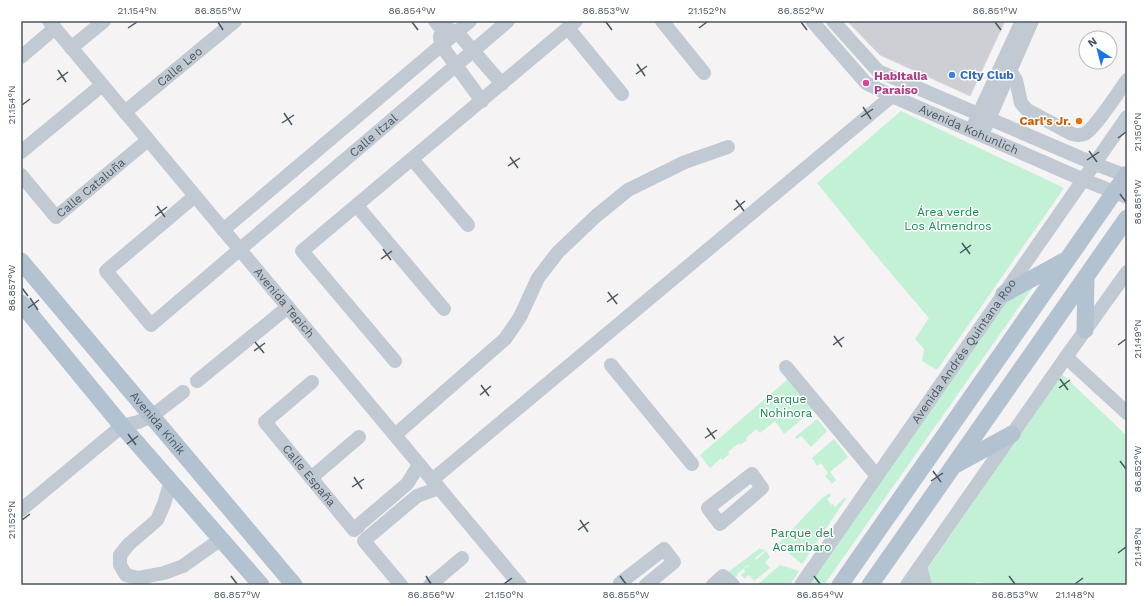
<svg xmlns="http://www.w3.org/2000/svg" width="1148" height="606" font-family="'Work Sans',sans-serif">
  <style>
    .green { fill: #c3f1d5 }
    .building { fill: #cdcfd5; stroke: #d7d9de }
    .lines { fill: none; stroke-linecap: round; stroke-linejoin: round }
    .minor { stroke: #c1cad2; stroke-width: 14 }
    .major { stroke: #b3c2d1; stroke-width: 17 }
    .ticks { fill: none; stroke: #4a5661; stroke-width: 1.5 }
    .shop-dot { fill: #3f7fe0; stroke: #fff; stroke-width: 1.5 }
    .hotel-dot { fill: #d1479c; stroke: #fff; stroke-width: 1.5 }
    .food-dot { fill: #e8710a; stroke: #fff; stroke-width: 1.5 }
    .labels { text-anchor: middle; stroke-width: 3; stroke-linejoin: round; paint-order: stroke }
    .street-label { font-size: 12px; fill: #4a5661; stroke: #fff }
    .shop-label { font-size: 12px; font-weight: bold; fill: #366cbe; stroke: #fff; text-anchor: start }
    .hotel-label { font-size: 12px; font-weight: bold; fill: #b23c85; stroke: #fff; text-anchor: start }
    .food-label { font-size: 12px; font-weight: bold; fill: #c56008; stroke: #fff; text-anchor: end }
    .park-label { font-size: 12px; fill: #17864f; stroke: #fff }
    .neatline { fill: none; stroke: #4a5661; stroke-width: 1.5 }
    .ticks-label { font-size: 10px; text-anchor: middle; fill: #4a5661 }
  </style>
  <rect width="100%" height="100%" fill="#f5f3f3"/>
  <g class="green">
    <polygon points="901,111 1064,188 937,370 922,361 924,349 915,339 929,318 873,252 817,183"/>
    <polygon points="1038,280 824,585 803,585 994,315 1006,303"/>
    <polygon points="1062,374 1127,436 1127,585 997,585 977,582 973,585 922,585 923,575"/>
    <polygon points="788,379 813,410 784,434 775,421 760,433 756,429 746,438 747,440 740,445 739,443 728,452 729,454 722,460 721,458 710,468 700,455"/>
    <polygon points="817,419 827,431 811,447 801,436 797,439 795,437"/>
    <polygon points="834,439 848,457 830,472 836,480 832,484 825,476 828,473 821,463 817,466 812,458"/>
    <polygon points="830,493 831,496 827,499 831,505 833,504 835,507 844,498 846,499 802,564 784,549 779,543 822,498"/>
    <polygon points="760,548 762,550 764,549 765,550 755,558 757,561 757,559 766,551 770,557 765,562 770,568 754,581 749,575 744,579 741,575 745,572 744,569 748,566 750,567 748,565 737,574 738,575 734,578 723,576"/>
    <polygon points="780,565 799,571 790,585 757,585"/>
  </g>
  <polygon class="building" points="847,21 1005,21 970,96 880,55"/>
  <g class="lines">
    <g class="minor">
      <path id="s1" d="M49,21L520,585"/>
      <polyline points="435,21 439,26 457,32 502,84"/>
      <polyline points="662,21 704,73"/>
      <path id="s2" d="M812,21L866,83L892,96L1084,180L1127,197"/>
      <polyline points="833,21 878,71 1095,164 1127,176"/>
      <polyline points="568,28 622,94"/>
      <polyline points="440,36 441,45 482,101"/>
      <polyline points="71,48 104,21"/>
      <polyline points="21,57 55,28"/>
      <path d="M1010,71L1016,80L1021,103L1027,110L1072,134C1076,135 1080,136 1084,134C1094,130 1119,91 1127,80"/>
      <path id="s3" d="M125,112L235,21"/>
      <polyline points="975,122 1022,21"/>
      <polyline points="985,128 1032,21"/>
      <polyline points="21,152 102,85"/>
      <polyline points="412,159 468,225"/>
      <path id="s4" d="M21,175L56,217L148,140"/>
      <path id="s5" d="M195,196L106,271L151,325L508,21"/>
      <polyline points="357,206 444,309"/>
      <polyline points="223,230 470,21"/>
      <polyline points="1066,357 1127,413"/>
      <polyline points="395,361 302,251 576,21"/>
      <polyline points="611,365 692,464"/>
      <polyline points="786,367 877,476"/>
      <polyline points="197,381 288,307"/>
      <path id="s6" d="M312,382L265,422L354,530"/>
      <polyline points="395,435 505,339 520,317 538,278 558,252 596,216 628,190 685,162 728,147"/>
      <polygon points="752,474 762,488 720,524 708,508"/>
      <polyline points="311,478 359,437"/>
      <polyline points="432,480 892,96"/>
      <polyline points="171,481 164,504 157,520 129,544 120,555 120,565 126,575 138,578 164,573 183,566 221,539"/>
      <polyline points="21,510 122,426 138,422 152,416 183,392"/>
      <polyline points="357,528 360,524 407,484 419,465"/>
      <polyline points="366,539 417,496 439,488"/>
      <polyline points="364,541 401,585"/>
      <polyline points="920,566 925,585"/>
      <polyline points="430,585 462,558"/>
      <polyline points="621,585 620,583 664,549 674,562 646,585"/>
      <polyline points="713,585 723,576 733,585"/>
      <path id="s7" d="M801,585L1127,117"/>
      <polyline points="907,585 1066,357 1127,272"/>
    </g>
    <g class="major">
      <path id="s8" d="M21,261L294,585"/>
      <polyline points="1004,294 1064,261"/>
      <polyline points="21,303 122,426 261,585"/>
      <polyline points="1085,330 1086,277"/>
      <polyline points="957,464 1012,434"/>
      <polyline points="840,585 1127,174"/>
      <polyline points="870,585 1127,218"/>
    </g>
  </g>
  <path class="ticks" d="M218,22L223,30M412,22L418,30M606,22L612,30M801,22L807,30M995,22L1001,30M128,28L137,22M699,28L707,22M637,64L645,76M58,70L66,82M636,74L647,66M57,80L68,72M22,105L30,99M863,107L871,119M284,113L292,125M861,117L873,109M282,123L294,115M1118,138L1126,132M1089,151L1097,162M510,157L518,168M1087,160L1099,152M508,166L520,158M1120,194L1126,202M736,200L744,211M157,206L165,217M734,210L745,201M155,216L167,207M962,243L970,254M383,249L391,260M960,253L971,245M381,259L392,251M22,288L28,296M608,292L617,304M30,298L38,310M607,302L618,294M28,308L39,300M834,336L842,347M255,342L264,353M833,345L844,337M1118,345L1126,339M254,351L265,343M1060,379L1068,390M481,385L489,396M1059,388L1070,380M480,395L491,386M707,428L715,439M128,434L136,445M705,438L717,430M127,444L138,436M1120,461L1126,469M933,471L941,482M354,477L362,489M931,481L943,473M352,487L364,479M22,520L30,514M580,520L588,532M578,530L589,522M1118,553L1126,547M231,576L237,584M426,576L431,584M620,576L626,584M814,576L820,584M1009,576L1015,584M504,584L512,578M1075,584L1083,578"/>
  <circle class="shop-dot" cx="952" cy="75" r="4"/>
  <circle class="hotel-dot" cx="866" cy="83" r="4"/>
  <circle class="food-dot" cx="1079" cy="121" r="4"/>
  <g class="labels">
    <g class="street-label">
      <text dy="4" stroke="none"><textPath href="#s3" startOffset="71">Calle Leo</textPath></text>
      <text dy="4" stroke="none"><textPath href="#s2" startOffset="195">Avenida Kohunlich</textPath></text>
      <text dy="4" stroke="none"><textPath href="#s5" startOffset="479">Calle Itzal</textPath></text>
      <text dy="4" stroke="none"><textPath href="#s4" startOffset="100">Calle Cataluña</textPath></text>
      <text dy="4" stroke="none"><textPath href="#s1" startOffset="367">Avenida Tepich</textPath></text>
      <text dy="4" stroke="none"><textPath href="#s7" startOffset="285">Avenida Andrés Quintana Roo</textPath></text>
      <text dy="4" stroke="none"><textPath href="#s8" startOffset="212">Avenida Kinik</textPath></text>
      <text dy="4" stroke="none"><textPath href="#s6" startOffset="131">Calle España</textPath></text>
    </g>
    <g class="shop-label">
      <text x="960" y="79">City Club</text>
    </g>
    <g class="hotel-label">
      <text x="874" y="80">Habitalia<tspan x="874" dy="14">Paraíso</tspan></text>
    </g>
    <g class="food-label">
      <text x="1071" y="125">Carl's Jr.</text>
    </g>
    <g class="park-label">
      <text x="948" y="216">Área verde<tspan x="948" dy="14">Los Almendros</tspan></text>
      <text x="786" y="403">Parque<tspan x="786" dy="14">Nohinora</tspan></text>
      <text x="802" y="537">Parque del<tspan x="802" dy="14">Acambaro</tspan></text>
    </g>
  </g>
  <rect width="1148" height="606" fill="none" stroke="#ffffff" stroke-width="44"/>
  <g transform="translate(1098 50) rotate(324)"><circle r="19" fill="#ffffff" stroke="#b7bbc0"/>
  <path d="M0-3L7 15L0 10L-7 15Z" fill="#1a73e8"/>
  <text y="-6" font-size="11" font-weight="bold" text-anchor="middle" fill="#4a5661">N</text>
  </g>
  <rect x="22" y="22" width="1104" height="562" class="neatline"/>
  <g class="ticks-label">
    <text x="137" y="14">21.154°N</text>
    <text x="218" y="14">86.855°W</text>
    <text x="412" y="14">86.854°W</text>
    <text x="606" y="14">86.853°W</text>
    <text x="707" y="14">21.152°N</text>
    <text x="801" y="14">86.852°W</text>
    <text x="995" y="14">86.851°W</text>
    <text transform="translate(11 105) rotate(-90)" y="4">21.154°N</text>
    <text transform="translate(1137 132) rotate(-90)" y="4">21.150°N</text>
    <text transform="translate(1137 202) rotate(-90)" y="4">86.851°W</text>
    <text transform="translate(11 288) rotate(-90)" y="4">86.857°W</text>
    <text transform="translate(1137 339) rotate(-90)" y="4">21.149°N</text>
    <text transform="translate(1137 469) rotate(-90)" y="4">86.852°W</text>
    <text transform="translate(11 520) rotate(-90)" y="4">21.152°N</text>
    <text transform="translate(1137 547) rotate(-90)" y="4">21.148°N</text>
    <text x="237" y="598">86.857°W</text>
    <text x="431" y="598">86.856°W</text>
    <text x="504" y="598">21.150°N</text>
    <text x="626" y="598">86.855°W</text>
    <text x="820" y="598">86.854°W</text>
    <text x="1015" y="598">86.853°W</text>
    <text x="1075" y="598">21.148°N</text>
  </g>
</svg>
